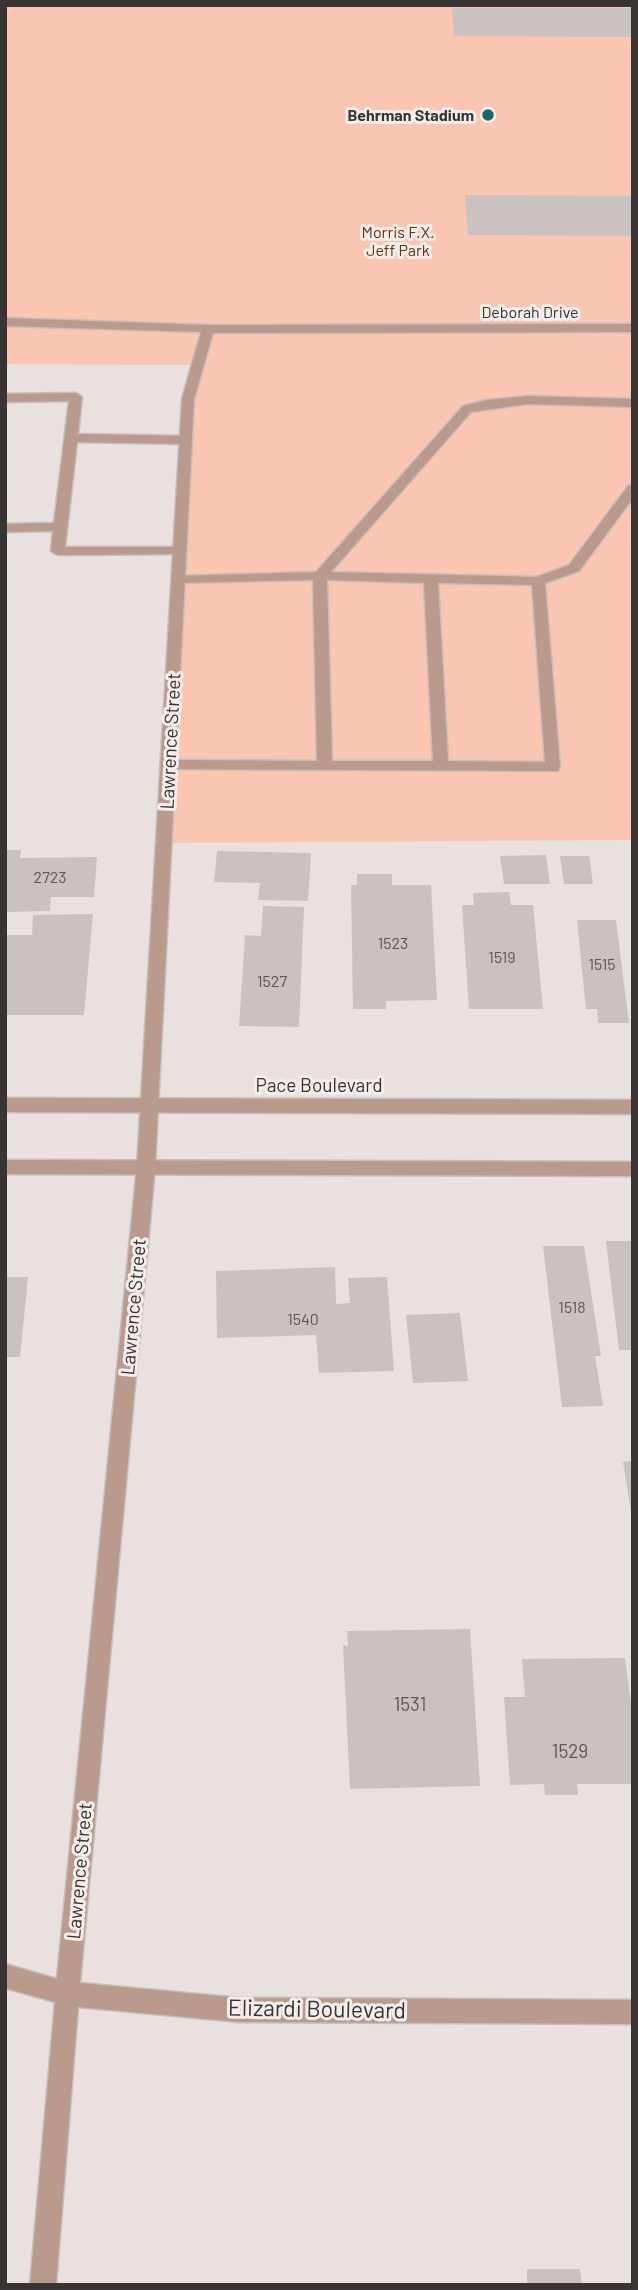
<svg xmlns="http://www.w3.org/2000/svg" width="638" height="2290" font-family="Barlow,sans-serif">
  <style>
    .green { fill: #fbc6b1 }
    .building { fill: #c9c2c0 }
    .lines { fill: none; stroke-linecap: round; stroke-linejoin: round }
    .service-casing { stroke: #c5bebc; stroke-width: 3 }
    .minor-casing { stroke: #c5bebc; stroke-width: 3 }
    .tertiary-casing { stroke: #c5bebc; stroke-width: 3 }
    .service { fill: #ba9a8d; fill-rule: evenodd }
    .minor { fill: #ba9a8d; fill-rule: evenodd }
    .tertiary { fill: #ba9a8d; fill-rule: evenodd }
    .poi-dot { fill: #196765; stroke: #f5eeeb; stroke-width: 2.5 }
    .labels { text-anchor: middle; stroke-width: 6; stroke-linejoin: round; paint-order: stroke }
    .far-poi-label { font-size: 16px; font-weight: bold; fill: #373433; stroke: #f5eeeb; text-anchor: end }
    .far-park-label { font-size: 16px; fill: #6c2d10; stroke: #f5eeeb }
    .far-street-label { font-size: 16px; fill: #373433; stroke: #f5eeeb }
    .number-label { font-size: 16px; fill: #5c5856 }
    .street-label { font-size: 19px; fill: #373433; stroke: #f5eeeb }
    .near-number-label { font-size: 19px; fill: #5c5856 }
    .near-street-label { font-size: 23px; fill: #373433; stroke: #f5eeeb }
  </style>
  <rect width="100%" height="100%" fill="#e8e1de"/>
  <polygon class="green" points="5,5 633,5 633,840 164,843 198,365 5,364"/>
  <g class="building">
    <polygon points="452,8 633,8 633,37 454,36"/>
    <polygon points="465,195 633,196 633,236 468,235"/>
    <polygon points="5,850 21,850 20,858 97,857 94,897 51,897 50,911 5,912"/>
    <polygon points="217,851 311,853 308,901 258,900 260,883 214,882"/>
    <polygon points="546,855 550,884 504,884 500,856"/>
    <polygon points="560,856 589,856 593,884 564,884"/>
    <polygon points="357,874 392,874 392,885 431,885 437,1000 386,1001 386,1009 353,1009 351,885 357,885"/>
    <polygon points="509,892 511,905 533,905 543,1009 469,1009 462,905 474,905 473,893"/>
    <polygon points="263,906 304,907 299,1027 239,1026 245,935 261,936"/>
    <polygon points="93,914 84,1015 5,1015 5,935 32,935 33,915"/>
    <polygon points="577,920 616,920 629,1023 598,1023 597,1009 586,1009"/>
    <polygon points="606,1241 633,1241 633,1350 619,1350"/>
    <polygon points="543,1246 584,1246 601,1356 595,1356 603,1406 562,1407"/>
    <polygon points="335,1267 336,1304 350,1303 348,1278 387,1277 394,1371 319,1373 316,1335 217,1338 216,1271"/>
    <polygon points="5,1277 28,1277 20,1357 5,1357"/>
    <polygon points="460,1313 468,1381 413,1383 406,1315"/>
    <polygon points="633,1461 633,1512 631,1512 623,1462"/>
    <polygon points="470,1629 480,1786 350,1789 343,1645 348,1646 347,1631"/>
    <polygon points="625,1658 633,1719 633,1784 577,1784 578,1795 545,1795 544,1784 510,1785 504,1697 525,1697 522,1659"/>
    <polygon points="527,2269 580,2269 582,2285 527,2285"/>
  </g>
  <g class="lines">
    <g class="service-casing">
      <g id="service">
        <polygon points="76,393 82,397 78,434 186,436 192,440 186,444 77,442 65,547 179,547 184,548 184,554 58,555 51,551 53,531 5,532 5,524 54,523 69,401 5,402 5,394"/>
        <path d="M528,396L633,399V407L528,404L471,412L331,572L537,577L569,565L628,486L633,485V498L579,571L545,583L560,767L558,771L163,769L161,765L168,760L317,761L313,580L178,583L173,582V576L316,572L463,406L487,400ZM327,580L424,583L433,761H332ZM438,583L532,585L545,762L448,761Z"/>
      </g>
    </g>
    <g class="minor-casing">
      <polygon id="minor" points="5,318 208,325 633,324 633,332 213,333 194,399 155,1167 80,1983 240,1998 633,2000 633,2024 240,2022 78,2007 56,2285 30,2285 55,2002 5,1988 5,1964 57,1979 137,1167 182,399 201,332 5,326"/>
    </g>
    <g class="tertiary-casing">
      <g id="tertiary">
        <polygon points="5,1098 633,1100 633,1114 5,1112"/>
        <polygon points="5,1160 633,1162 633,1176 5,1174"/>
      </g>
    </g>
    <use href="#service" class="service"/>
    <use href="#minor" class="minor"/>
    <use href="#tertiary" class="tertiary"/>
  </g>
  <circle class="poi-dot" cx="488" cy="115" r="7"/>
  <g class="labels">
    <g class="far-poi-label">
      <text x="474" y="121">Behrman Stadium</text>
    </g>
    <g class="far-park-label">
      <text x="398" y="238">Morris F.X.<tspan x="398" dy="18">Jeff Park</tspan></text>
    </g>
    <g class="far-street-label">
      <text x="530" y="318">Deborah Drive</text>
    </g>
    <g class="number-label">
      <text x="50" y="883">2723</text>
      <text x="393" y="949">1523</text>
      <text x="502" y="963">1519</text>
      <text x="602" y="970">1515</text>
      <text x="272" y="987">1527</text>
      <text x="572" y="1313">1518</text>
      <text x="303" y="1325">1540</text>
    </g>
    <g class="street-label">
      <text transform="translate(170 741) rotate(-87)" y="7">Lawrence Street</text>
      <text x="319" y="1092">Pace Boulevard</text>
      <text transform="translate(133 1307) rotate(-85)" y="7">Lawrence Street</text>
      <text transform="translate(79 1871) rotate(-85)" y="7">Lawrence Street</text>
    </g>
    <g class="near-number-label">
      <text x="410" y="1711">1531</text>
      <text x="570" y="1758">1529</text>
    </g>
    <g class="near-street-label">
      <text transform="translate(317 2009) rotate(1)" y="8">Elizardi Boulevard</text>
    </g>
  </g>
  <rect width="638" height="2290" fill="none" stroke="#373433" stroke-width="14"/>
</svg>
